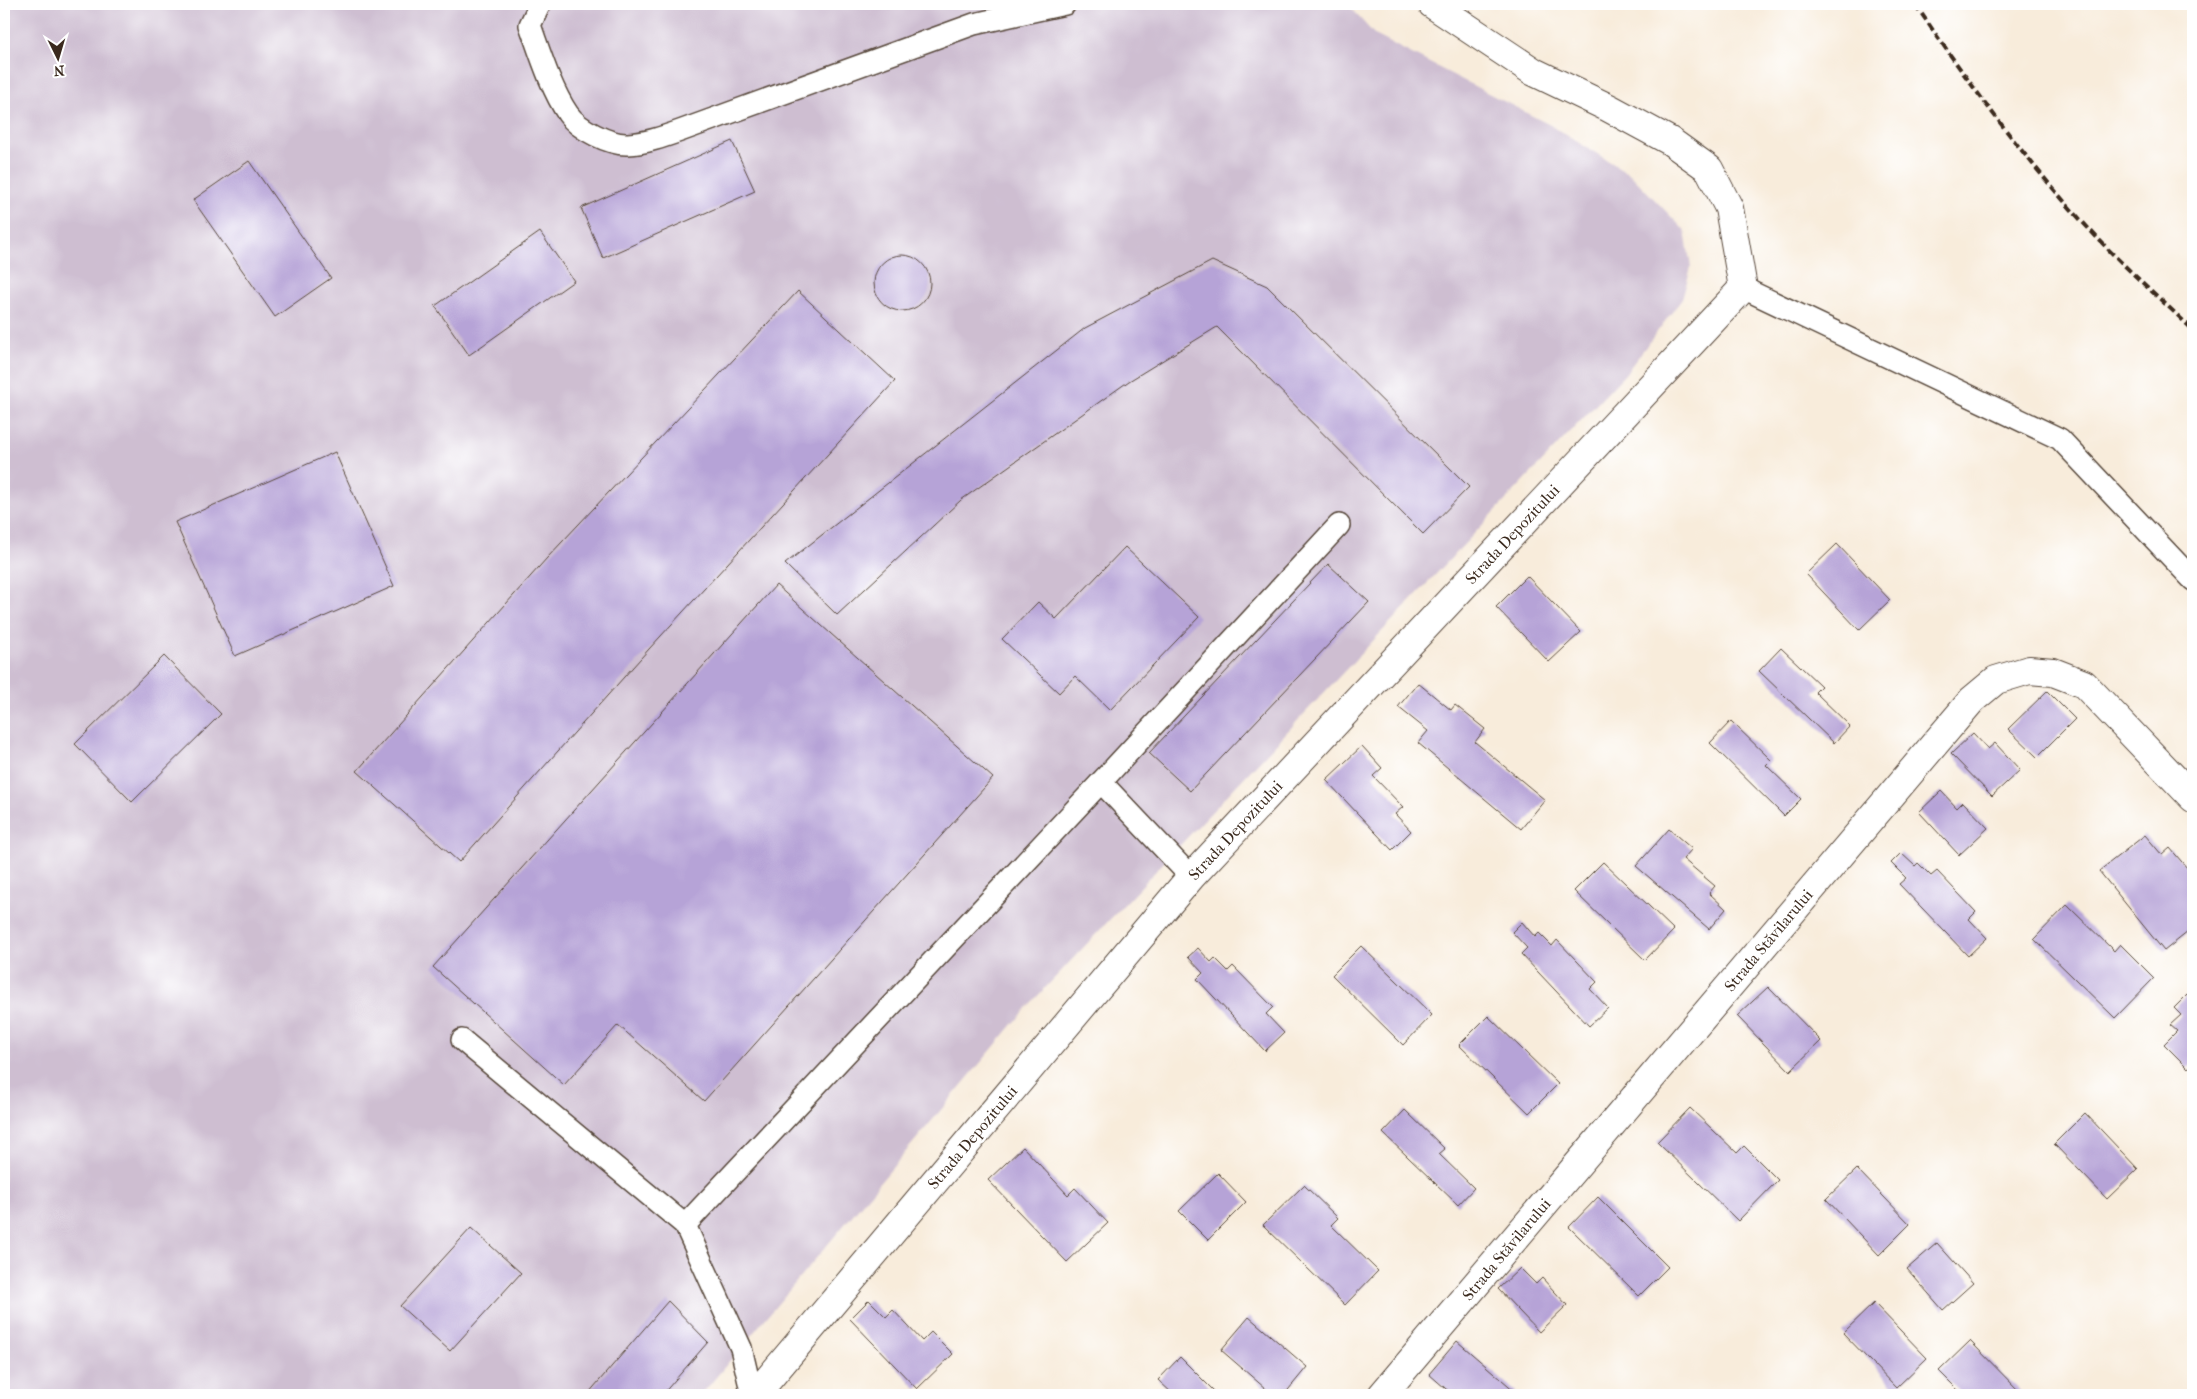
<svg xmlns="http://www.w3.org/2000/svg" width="2197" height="1399" font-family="'IM FELL French Canon',serif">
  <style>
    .industrial { fill: #cebed1 }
    .building { fill: #b6a3d7 }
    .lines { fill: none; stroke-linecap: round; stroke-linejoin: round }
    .lane-casing { stroke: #57473a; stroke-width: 24 }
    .street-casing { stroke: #57473a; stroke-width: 30 }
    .lane { stroke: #fff; stroke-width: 21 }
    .street { stroke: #fff; stroke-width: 28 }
    .rail { stroke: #3b2a1e; stroke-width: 4; stroke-dasharray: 8 4; stroke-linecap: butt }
    .labels { text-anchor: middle; stroke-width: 5; stroke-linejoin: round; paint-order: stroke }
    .street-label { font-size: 16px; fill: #3b2a1e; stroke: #fff }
  </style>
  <rect width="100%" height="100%" fill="#fff"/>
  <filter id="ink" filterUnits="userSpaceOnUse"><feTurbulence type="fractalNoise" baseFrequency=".02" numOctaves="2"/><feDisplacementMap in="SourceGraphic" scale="10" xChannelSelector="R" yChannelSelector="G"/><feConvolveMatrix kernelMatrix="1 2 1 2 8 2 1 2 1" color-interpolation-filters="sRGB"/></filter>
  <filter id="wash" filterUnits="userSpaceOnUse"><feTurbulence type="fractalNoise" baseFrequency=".0096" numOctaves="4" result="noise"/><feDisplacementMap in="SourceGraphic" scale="20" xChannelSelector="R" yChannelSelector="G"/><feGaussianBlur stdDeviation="1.12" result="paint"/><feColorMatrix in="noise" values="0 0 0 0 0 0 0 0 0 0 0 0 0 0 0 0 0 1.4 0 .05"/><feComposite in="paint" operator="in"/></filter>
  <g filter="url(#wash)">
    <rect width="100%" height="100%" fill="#f8ecdb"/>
    <polygon class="industrial" points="4,4 1347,4 1375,35 1550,125 1630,174 1685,231 1691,267 1682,299 1625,374 1031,1003 701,1395 4,1395"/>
    <g id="blocks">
      <g class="building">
        <polygon points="732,141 755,191 603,258 581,208"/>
        <polygon points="249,161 331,278 275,317 193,200"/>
        <polygon points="540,232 574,281 469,355 435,306"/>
        <circle cx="902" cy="283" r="28"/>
        <polygon points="1212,261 1267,286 1469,487 1423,534 1217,327 1129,381 961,500 837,615 785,564 1085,328"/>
        <polygon points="798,291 895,381 649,649 459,862 357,771 547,558"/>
        <polygon points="335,452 394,586 235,656 175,522"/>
        <polygon points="1837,544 1890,600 1859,630 1806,574"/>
        <polygon points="1125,547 1199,617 1110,710 1075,676 1059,693 1002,639 1038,602 1056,619"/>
        <polygon points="1328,564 1369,602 1190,791 1149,753"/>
        <polygon points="1527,576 1581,632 1549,662 1496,607"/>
        <polygon points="776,585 993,778 704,1101 618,1025 564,1085 433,967"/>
        <polygon points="1781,648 1821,686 1815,692 1850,726 1834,743 1759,671"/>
        <polygon points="164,656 221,714 132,802 75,744"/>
        <polygon points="1418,683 1451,710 1455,705 1485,729 1475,742 1545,800 1521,829 1418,743 1428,731 1398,707"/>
        <polygon points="2047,691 2075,719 2037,757 2008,729"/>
        <polygon points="1731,721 1771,760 1766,765 1801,799 1784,816 1710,743"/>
        <polygon points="1973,733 1988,749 1995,743 2020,770 1992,796 1951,754"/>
        <polygon points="1362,746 1382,768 1373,776 1403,807 1395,814 1411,831 1392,850 1326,780"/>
        <polygon points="1941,791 1957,808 1963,802 1988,828 1959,855 1919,812"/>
        <polygon points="1669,829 1692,849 1683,859 1715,886 1709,893 1726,909 1709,929 1636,866"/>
        <polygon points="2145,835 2162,855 2170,848 2193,875 2193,928 2164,951 2099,871"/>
        <polygon points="1901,853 1915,866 1918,863 1931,876 1937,871 1976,912 1969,919 1987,938 1968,956 1899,884 1906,878 1891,863"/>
        <polygon points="1603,862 1674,930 1645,960 1574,891"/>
        <polygon points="2067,905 2114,951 2120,944 2154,978 2115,1018 2034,939"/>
        <polygon points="1522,922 1535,937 1539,933 1552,946 1557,940 1597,982 1590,989 1608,1008 1589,1026 1521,954 1527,948 1512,932"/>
        <polygon points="1361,946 1432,1015 1403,1045 1332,975"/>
        <polygon points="1198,948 1211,962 1215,958 1228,971 1233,966 1273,1007 1266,1014 1284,1033 1265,1051 1197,979 1203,973 1188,957"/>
        <polygon points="1768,987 1821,1041 1790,1071 1737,1016"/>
        <polygon points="2193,989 2193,1063 2188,1068 2164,1044 2177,1031 2170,1025 2181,1015 2174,1008"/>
        <polygon points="1488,1016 1558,1084 1529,1113 1459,1045"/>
        <polygon points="1690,1108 1737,1153 1744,1146 1778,1180 1738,1221 1657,1142"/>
        <polygon points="1405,1110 1445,1149 1439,1154 1474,1188 1458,1205 1383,1133"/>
        <polygon points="2085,1113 2138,1169 2107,1199 2054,1144"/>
        <polygon points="1023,1147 1068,1195 1075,1188 1108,1223 1067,1262 988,1180"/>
        <polygon points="1857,1169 1910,1224 1879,1255 1826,1199"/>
        <polygon points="1218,1173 1246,1202 1208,1240 1179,1211"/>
        <polygon points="1304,1185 1338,1218 1331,1225 1378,1271 1345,1305 1263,1225"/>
        <polygon points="1598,1197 1668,1267 1639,1296 1569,1227"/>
        <polygon points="471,1228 521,1273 450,1351 400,1306"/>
        <polygon points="1937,1243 1973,1283 1943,1310 1907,1269"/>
        <polygon points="1520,1268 1536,1284 1542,1278 1567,1305 1539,1332 1498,1289"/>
        <polygon points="869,1300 886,1317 893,1310 922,1341 931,1332 953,1354 917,1389 850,1319"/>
        <polygon points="668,1301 708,1342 662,1395 587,1395"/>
        <polygon points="1874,1303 1927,1358 1896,1388 1843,1333"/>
        <polygon points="1249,1317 1307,1367 1284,1395 1273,1395 1221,1350"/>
        <polygon points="1457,1341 1516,1392 1513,1395 1453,1395 1429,1374"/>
        <polygon points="1970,1341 2023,1395 1963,1395 1939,1371"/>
        <polygon points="1180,1357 1218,1395 1174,1395 1158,1380"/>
      </g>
    </g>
  </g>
  <g filter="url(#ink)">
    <use href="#blocks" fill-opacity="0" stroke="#57473a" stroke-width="1"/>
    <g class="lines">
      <g class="lane-casing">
        <g id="lane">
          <path d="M540,4L530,25C540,53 551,89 568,114C578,129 610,145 628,144C646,143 663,137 680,131L974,24L1065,4"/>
          <polyline points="1743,288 2060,439 2193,580"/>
          <polyline points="1191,877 1101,782 1339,525"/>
          <polyline points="462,1040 685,1225 1101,782"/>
          <polyline points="685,1225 741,1348 752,1395"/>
        </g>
      </g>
      <g class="street-casing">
        <g id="street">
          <polyline points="755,1395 1191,877 1743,288 1729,208 1709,169 1670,141 1609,108 1534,72 1432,4"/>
          <polyline points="1382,1395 1972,700 1996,680 2029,670 2053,672 2084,684 2193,798"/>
        </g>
      </g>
      <use href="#lane" class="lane"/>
      <use href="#street" class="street"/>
      <path class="rail" d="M1915,4C1972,88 2034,172 2105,246C2133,275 2164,302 2193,330"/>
    </g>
  </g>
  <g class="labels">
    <g class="street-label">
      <text transform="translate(1512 534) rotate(-47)" y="6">Strada Depozitului</text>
      <text transform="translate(1235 830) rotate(-47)" y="6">Strada Depozitului</text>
      <text transform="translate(1768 940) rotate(-50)" y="6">Strada Stăvilarului</text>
      <text transform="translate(972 1137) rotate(-50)" y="6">Strada Depozitului</text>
      <text transform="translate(1506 1249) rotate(-50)" y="6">Strada Stăvilarului</text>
    </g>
  </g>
  <rect width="2197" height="1399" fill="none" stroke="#fff" stroke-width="20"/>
  <g transform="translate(58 58) rotate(175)" stroke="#ffffff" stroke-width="4" paint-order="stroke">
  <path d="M0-4L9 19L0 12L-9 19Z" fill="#3b2a1e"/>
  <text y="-8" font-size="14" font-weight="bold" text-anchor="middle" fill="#3b2a1e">N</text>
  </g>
</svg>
